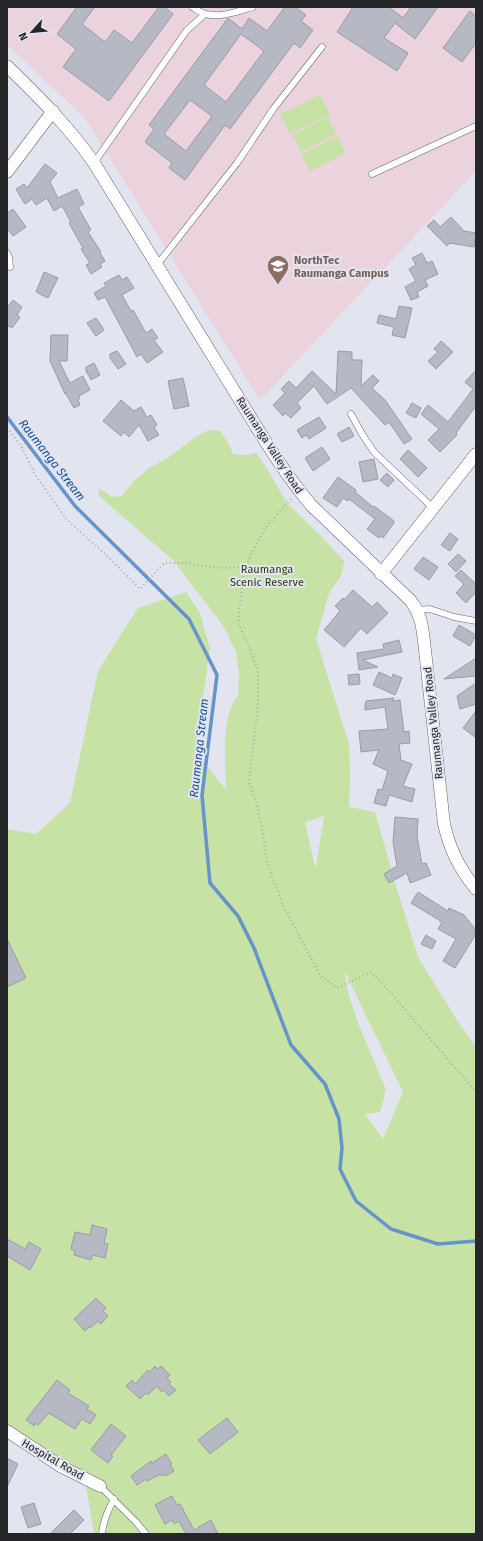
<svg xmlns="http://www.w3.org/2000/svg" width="483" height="1541" font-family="'Fira Sans',sans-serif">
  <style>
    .education { fill: #ebd3dd }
    .green { fill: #c6e2a4; fill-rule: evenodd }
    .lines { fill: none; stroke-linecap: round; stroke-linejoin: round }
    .stream { stroke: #6593ca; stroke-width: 3.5 }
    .building { fill: #b6b8c3; stroke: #9a9ba6; fill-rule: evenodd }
    .lane-casing { stroke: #63656f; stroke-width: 7 }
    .street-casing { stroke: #63656f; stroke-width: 13 }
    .path { stroke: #a9aab3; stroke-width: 2; stroke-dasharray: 1 3; stroke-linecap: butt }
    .lane { stroke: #fff; stroke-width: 6 }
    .street { stroke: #fff; stroke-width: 12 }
    .labels { text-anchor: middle; stroke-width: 4; stroke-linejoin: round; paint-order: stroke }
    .education-label { font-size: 11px; font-weight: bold; fill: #785e54; stroke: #e2e4ef; text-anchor: start }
    .street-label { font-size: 11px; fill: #26272b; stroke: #e2e4ef }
    .park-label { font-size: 11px; fill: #2b3d0b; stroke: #e2e4ef }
    .water-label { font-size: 12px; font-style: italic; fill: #125396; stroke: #e2e4ef }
  </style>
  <rect width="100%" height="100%" fill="#e2e4ef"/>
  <polygon class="education" points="7,7 476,7 476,171 260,400 84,117 7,45"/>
  <g class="green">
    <polygon points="320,95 330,115 290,134 280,114"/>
    <polygon points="328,117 336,134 301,152 293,135"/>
    <polygon points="337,136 346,153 310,171 302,154"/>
    <path d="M209,430L220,431L230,446L233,454L246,455L256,453L265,465L287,503L321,536L344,561L341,576L329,593L316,639L349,744L350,774L349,807L375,812L397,889L418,957L455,1017L476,1047V1534H94L85,1479L7,1433V829L36,834L70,803L98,671L138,608L186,592L200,613L210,649L198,731L199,756L226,790C225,767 221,712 238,696L239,673L236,652L224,627L174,561L98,495L99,489L104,491L112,497L122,496L133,482L148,469L169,457L197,436ZM324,816L316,867H315L305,822ZM344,970L403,1092L383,1139L365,1114L380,1112L386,1090L360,1028L349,997Z"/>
  </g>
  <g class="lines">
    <polyline class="stream" points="7,417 75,506 189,619 217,675 202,795 210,883 238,916 254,948 291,1045 325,1084 339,1119 342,1148 340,1169 356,1201 391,1229 438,1244 476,1241"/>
  </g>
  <g class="building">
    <polygon points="77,7 95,7 82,24 105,42 114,30 132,43 159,7 164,7 173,14 109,101 63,67 76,49 57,34"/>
    <path d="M285,7H295L306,15L301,21L313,30L300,48L294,43L230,129L225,125L185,180L169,168L172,163L145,142L154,129L149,125L228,18L242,29L249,18L267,31ZM241,34L264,51L226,102L204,85ZM190,100L212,116L186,151L164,134Z"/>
    <polygon points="353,7 389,7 403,18 411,7 438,7 415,39 395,23 384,38 408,53 397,71 337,32"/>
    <polygon points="470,11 476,16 476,43 462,62 443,48"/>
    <polygon points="45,164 57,173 50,182 58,198 77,189 84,204 78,207 91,230 88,232 101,252 100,253 105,261 100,264 102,267 91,274 86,265 90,263 81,249 83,248 69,223 71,222 62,206 54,211 47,198 36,205 32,199 25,204 16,189 24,184 27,188"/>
    <polygon points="13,209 26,227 13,236 7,228 7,213"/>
    <polygon points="451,217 464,231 476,233 474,247 450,243 447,246 427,226 434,220 440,227"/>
    <polygon points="422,253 427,263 432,261 438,274 425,280 428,286 417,292 419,297 411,300 405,287 416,281 409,269 416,265 412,258"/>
    <polygon points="44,272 58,278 48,298 36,292"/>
    <polygon points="119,275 122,280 127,277 134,288 122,295 131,311 133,310 146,333 152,329 158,338 154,340 163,352 147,363 141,354 137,357 105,297 98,300 94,293 106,286 104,283"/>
    <polygon points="13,300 22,307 17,315 20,317 12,328 9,326 7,328 7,308"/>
    <polygon points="399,306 412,308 405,338 392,335 394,327 377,323 379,315 396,319"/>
    <polygon points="96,318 104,330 96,336 87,323"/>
    <polygon points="51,335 68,335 67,361 59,361 66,375 66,378 67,377 70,383 83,376 90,390 79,396 80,398 78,400 80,405 74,408 65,392 65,394 50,361"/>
    <polygon points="441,341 453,352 436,369 428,361 438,352 434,349"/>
    <polygon points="117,351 126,364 118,369 110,358 110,354"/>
    <polygon points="338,351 352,352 352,360 362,360 361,386 373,375 379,381 372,388 385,400 412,439 404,444 389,422 385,425 351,388 327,404 314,386 297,403 301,408 291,418 285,413 283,416 273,405 285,393 281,389 289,381 296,388 312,371 336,394"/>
    <polygon points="94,363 100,375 91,380 86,371 86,367"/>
    <polygon points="476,370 476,406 456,433 457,435 440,452 428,440 439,429 421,414 428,405 448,422 473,389 465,382"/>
    <polygon points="183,378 189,406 174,409 168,381"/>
    <polygon points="121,400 134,411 141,407 147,417 151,415 157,425 154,427 159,435 148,441 139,425 129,437 124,432 121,436 103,421"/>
    <polygon points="412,403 421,408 416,418 406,413"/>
    <polygon points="319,417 326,428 309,439 306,435 302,438 297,430"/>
    <polygon points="349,427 354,436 342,442 337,434"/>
    <polygon points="322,447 330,459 313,471 305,458"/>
    <polygon points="408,450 427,468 418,477 400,459"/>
    <polygon points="374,459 378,479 363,482 359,462"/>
    <polygon points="387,473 394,480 388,487 380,480"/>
    <polygon points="338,477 356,490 355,492 373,507 374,506 394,521 394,523 383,538 381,536 379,538 367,529 375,519 349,499 348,501 343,498 337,507 323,498"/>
    <polygon points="450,533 458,539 450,551 441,545"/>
    <polygon points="458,554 466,561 456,572 448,564"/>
    <polygon points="423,557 438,567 429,580 414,569"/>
    <polygon points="461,570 476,584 476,592 466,603 456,593 464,584 455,576"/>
    <polygon points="353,590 372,607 377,602 388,613 367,634 361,628 344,647 324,630 340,611 335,606 343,598 344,600"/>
    <polygon points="459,625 476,635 470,646 453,636"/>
    <polygon points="399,640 402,652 388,655 387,654 387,655 363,660 378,667 359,670 357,653 384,649 383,644"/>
    <polygon points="476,658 476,676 444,679"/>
    <polygon points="379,672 392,678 393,674 402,678 395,695 373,685"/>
    <polygon points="359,674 360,684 349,685 348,675"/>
    <polygon points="476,683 476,704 460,709 457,696"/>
    <polygon points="394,698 392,701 400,700 404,732 409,731 410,743 399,744 401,760 412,764 403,786 415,789 412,802 389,795 386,806 374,803 378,789 382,790 388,771 373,764 379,750 361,752 359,731 388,729 385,707 365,710 365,705 366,701"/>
    <polygon points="476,711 476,738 463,728"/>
    <polygon points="395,817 418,819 417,836 422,864 426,863 431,875 410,883 407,873 389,883 384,874 397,866 393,842"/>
    <polygon points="418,892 448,911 449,908 464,915 476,930 476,934 455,968 443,961 456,939 438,929 442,922 411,903"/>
    <polygon points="426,935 436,941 432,949 421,944"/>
    <polygon points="7,939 26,978 7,987"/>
    <polygon points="92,1225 107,1229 104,1243 108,1244 105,1258 93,1255 91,1260 74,1255 75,1251 71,1249 75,1232 90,1235"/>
    <polygon points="7,1239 25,1249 29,1242 41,1249 30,1270 7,1256"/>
    <polygon points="96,1298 106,1308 103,1311 108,1316 101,1324 98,1321 90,1328 89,1327 85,1331 74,1319"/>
    <polygon points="155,1366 158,1369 161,1366 170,1375 167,1378 171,1382 169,1384 176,1390 169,1396 164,1390 162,1392 157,1386 148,1395 146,1393 140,1399 126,1386 132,1380 135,1384 148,1370 150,1372"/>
    <polygon points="57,1380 70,1390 68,1393 89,1406 87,1409 96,1415 90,1424 82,1419 75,1429 49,1413 38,1425 35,1423 34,1426 26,1420"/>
    <polygon points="227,1418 238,1432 210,1454 198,1440"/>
    <polygon points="111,1424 126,1436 111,1455 113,1456 108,1463 91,1450"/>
    <polygon points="166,1454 172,1464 170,1465 174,1471 166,1476 165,1474 162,1476 161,1474 147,1481 146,1479 137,1485 131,1476 151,1461 152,1463"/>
    <polygon points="7,1458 18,1464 7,1487"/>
    <polygon points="172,1496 177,1505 180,1504 194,1530 211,1520 218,1534 186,1534 179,1521 174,1524 172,1520 165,1524 155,1505"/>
    <polygon points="34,1503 41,1524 28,1528 21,1507"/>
    <polygon points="74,1510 84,1520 70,1534 50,1534"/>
  </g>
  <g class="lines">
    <g class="lane-casing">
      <g id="lane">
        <path d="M192,7C196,9 201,13 206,14C221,18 239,11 253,7"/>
        <polyline points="94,163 187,30 205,14"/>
        <polyline points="372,174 476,126"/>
        <polyline points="7,253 9,257 10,267"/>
        <polyline points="157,265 237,163 274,108 322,47"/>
        <polyline points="351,414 362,434 374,452 433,508"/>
        <polyline points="417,610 430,609 454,617 476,621"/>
        <polyline points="100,1486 136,1522 146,1534"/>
        <path d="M102,1534C103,1521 108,1510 114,1499"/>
      </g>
    </g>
    <g class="street-casing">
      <g id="street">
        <path d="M7,66C39,97 69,127 94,163L259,431C275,457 291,482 311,505L411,601C421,615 422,625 424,641L444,824C450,850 459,868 476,889"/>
        <polyline points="7,172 53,111"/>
        <polyline points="381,574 476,454"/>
        <polyline points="7,1431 62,1467 100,1486"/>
      </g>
    </g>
    <g class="path">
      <polyline points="7,428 21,446 36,476 67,520 104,553 140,589 164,563 186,563 202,566 223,568 246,567"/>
      <polyline points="291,499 266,527 252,552 243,574 238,623 249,646 258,671 258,706 249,782 256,802 263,833 267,862 283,905 320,975 337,988 371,972 389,991 476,1092"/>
    </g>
    <use href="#lane" class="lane"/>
    <use href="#street" class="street"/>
  </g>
  <defs>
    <g id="university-pin" transform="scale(1.15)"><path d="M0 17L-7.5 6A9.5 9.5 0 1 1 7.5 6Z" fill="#8d6e63" stroke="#e2e4ef"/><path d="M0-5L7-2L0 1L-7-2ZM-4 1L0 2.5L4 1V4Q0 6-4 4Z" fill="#fff"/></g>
  </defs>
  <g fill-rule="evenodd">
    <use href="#university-pin" x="278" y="266"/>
  </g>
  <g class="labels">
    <g class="education-label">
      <text x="294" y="264">NorthTec<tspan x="294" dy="13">Raumanga Campus</tspan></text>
    </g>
    <g class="street-label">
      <text transform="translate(270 445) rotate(57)" y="4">Raumanga Valley Road</text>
      <text transform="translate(433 723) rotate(-96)" y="4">Raumanga Valley Road</text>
      <text transform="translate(53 1459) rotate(30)" y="4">Hospital Road</text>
    </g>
    <g class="park-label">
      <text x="267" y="573">Raumanga<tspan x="267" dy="13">Scenic Reserve</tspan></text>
    </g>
    <g class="water-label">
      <text transform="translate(52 460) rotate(52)" y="4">Raumanga Stream</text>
      <text transform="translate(199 748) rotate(-84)" y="4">Raumanga Stream</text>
    </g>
  </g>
  <rect width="483" height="1541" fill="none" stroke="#26272b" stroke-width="16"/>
  <g transform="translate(32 32) rotate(243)" stroke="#e2e4ef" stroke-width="3" paint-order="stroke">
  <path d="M0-3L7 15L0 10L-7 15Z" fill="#26272b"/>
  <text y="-6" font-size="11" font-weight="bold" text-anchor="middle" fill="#26272b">N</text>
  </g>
</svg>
